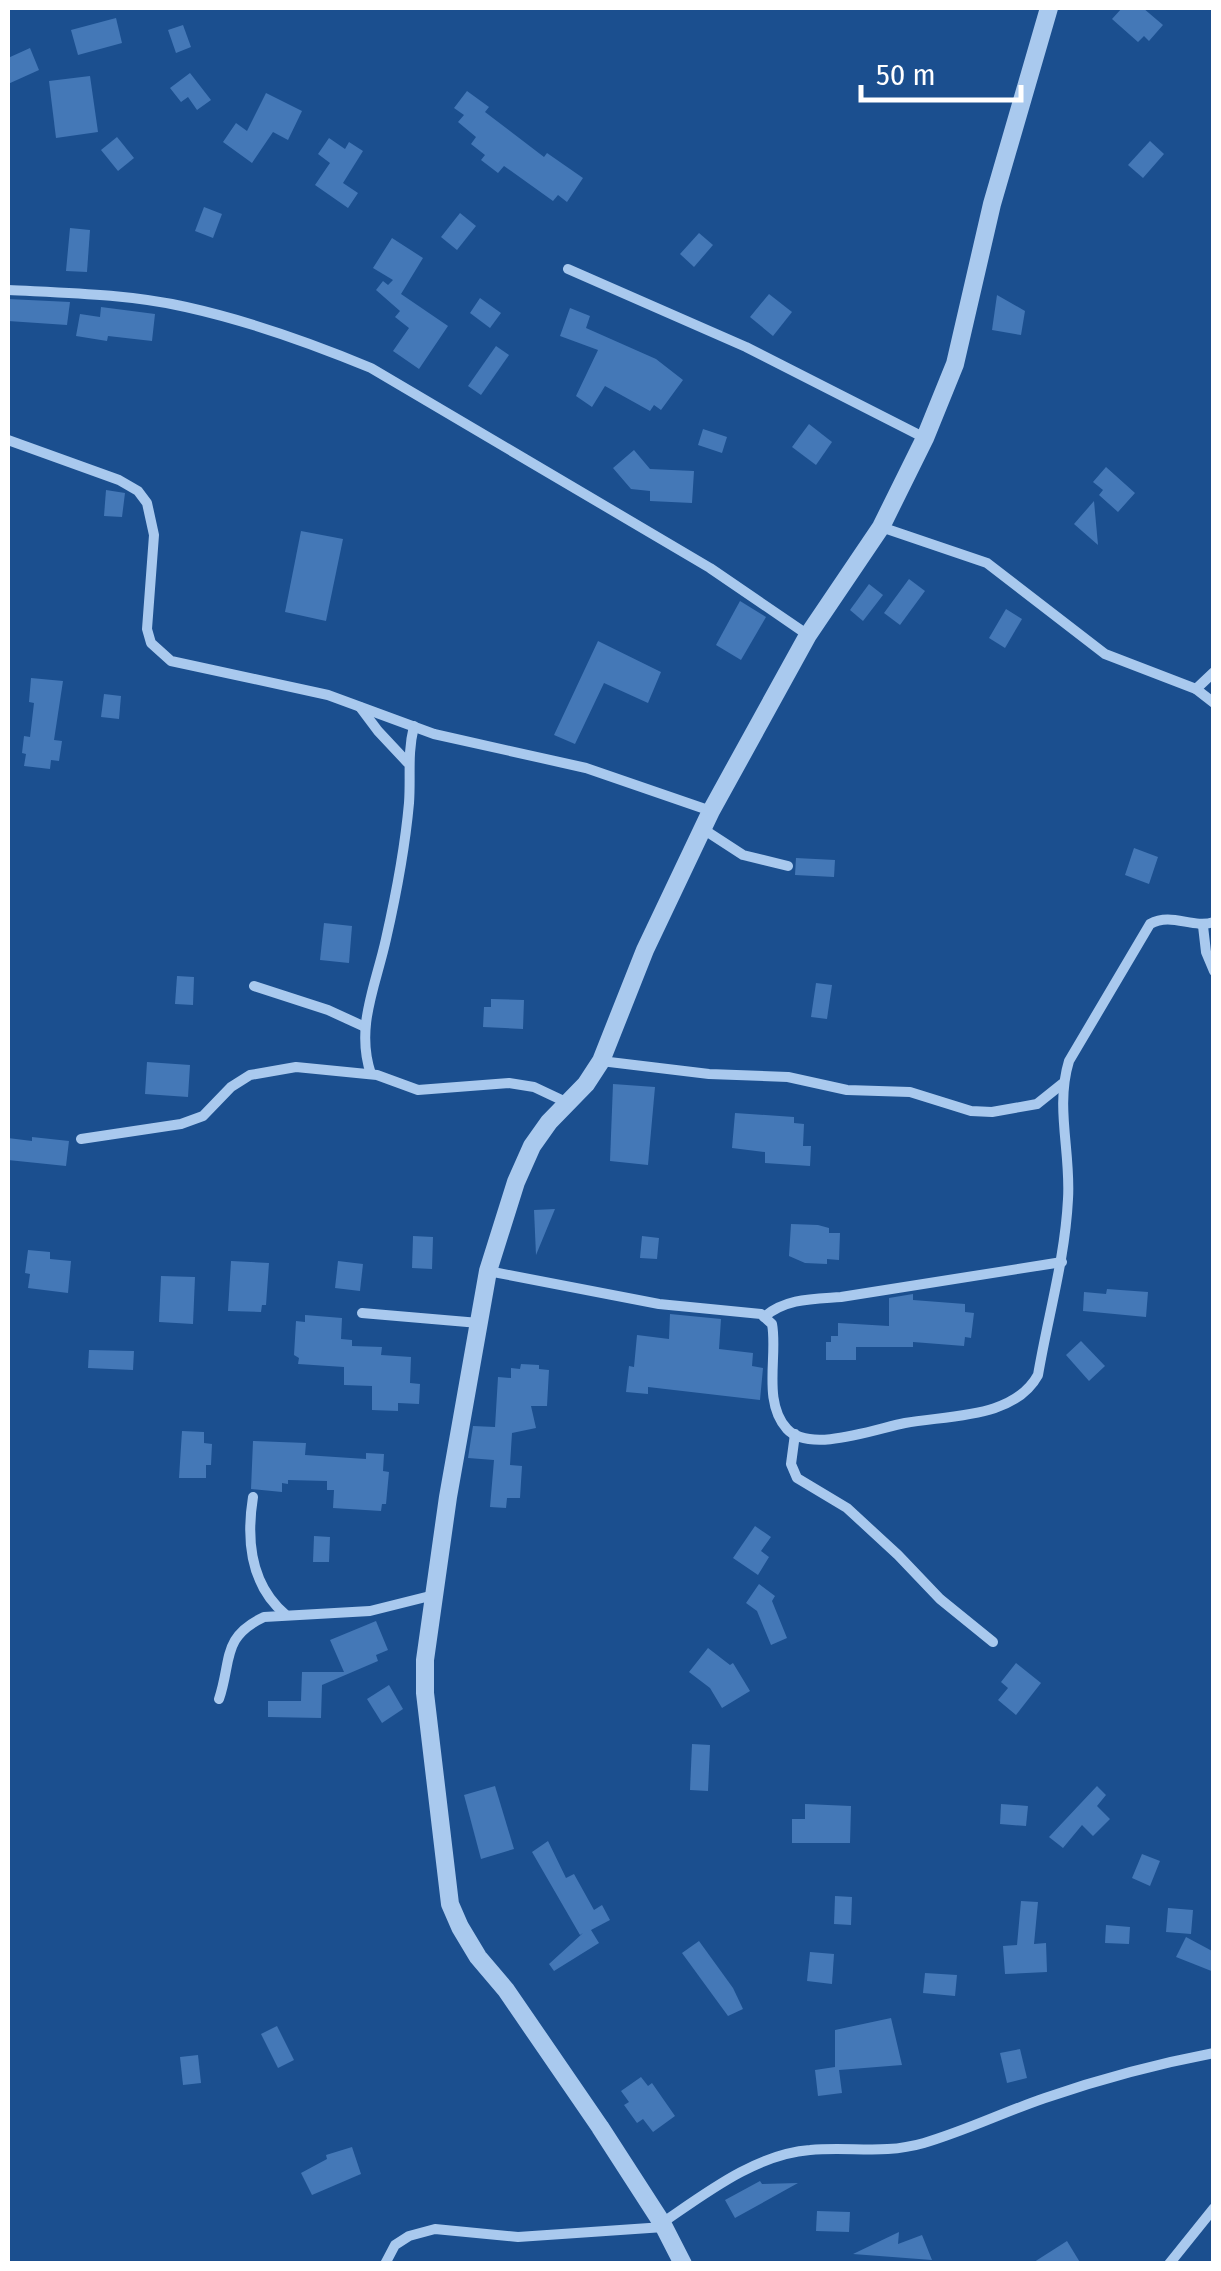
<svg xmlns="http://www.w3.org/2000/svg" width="1221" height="2271" font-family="'Fira Sans Condensed',sans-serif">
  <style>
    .building { fill: #4478b7 }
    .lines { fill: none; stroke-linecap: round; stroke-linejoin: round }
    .minor { stroke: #a9c9ee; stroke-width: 10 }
    .tertiary { stroke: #a9c9ee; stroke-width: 18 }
  </style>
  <rect width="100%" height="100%" fill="#1b4f8f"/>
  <g class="building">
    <polygon points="1122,8 1143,8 1163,25 1149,41 1144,36 1138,42 1112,19"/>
    <polygon points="116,18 122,43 78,55 71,30"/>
    <polygon points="183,25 191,47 176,53 168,30"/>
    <polygon points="30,48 39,70 8,84 8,58"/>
    <polygon points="190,73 211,100 197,110 188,97 181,102 170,88"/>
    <polygon points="90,76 98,132 56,138 49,81"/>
    <polygon points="467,91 489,107 485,112 544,157 547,153 583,178 567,202 558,195 553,201 504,166 498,173 481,160 485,155 471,144 476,137 458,122 464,115 454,108"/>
    <polygon points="266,93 302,111 288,140 273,132 252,163 223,142 236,123 247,131"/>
    <polygon points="117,137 134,158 118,171 101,150"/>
    <polygon points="329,138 345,149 349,142 363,151 343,183 358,193 348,208 315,185 330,163 318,154"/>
    <polygon points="1150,141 1164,154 1143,178 1128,165"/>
    <polygon points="204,207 222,214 213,238 195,231"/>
    <polygon points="460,213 476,226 457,250 441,237"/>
    <polygon points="70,228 90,230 87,272 66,271"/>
    <polygon points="699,233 713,245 694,267 680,254"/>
    <polygon points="392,238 423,258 401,294 448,326 419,369 393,351 409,328 395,317 400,311 376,290 383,281 388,285 393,280 373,268"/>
    <polygon points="769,294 792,312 773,336 750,317"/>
    <polygon points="997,295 1025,311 1021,335 992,330"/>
    <polygon points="480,298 501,313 490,328 470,313"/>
    <polygon points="8,299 70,302 67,325 8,321"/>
    <polygon points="101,307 155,314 152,341 108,336 107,341 76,336 80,314 100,317"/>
    <polygon points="570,308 590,316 586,328 656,359 683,380 661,410 654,405 650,411 605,386 592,407 576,396 598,350 560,336"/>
    <polygon points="496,346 509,355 481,395 468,386"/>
    <polygon points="809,424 832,442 816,465 792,447"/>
    <polygon points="703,429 727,437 722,453 698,445"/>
    <polygon points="634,450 650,469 694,471 692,503 650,501 650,491 631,489 613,468"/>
    <polygon points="1106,467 1135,493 1118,512 1099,495 1103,490 1093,482"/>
    <polygon points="106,490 125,493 122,517 104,516"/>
    <polygon points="1094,501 1098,545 1074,524"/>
    <polygon points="301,531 343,539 326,621 285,612"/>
    <polygon points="909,579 925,591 900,625 884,613"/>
    <polygon points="869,584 883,595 863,621 850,610"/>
    <polygon points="740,601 766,617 741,660 716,645"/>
    <polygon points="1006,609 1022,619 1005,648 989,638"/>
    <polygon points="598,641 661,672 648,703 604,683 575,744 554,735"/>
    <polygon points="31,678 63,681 54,740 62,741 59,761 51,760 50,769 24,766 26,754 22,753 24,736 30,737 34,703 29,702"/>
    <polygon points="104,694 121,696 119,719 101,717"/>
    <polygon points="1134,848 1158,857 1149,884 1125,875"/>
    <polygon points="796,858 835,860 834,877 795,875"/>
    <polygon points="324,923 352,926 349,963 320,960"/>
    <polygon points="177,976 194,977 193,1005 175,1004"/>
    <polygon points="816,983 832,985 827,1019 811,1017"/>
    <polygon points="491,999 524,1000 523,1029 483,1027 484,1007 491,1007"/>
    <polygon points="147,1062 190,1065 188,1097 145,1094"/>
    <polygon points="613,1084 655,1087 648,1165 610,1161"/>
    <polygon points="735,1113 794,1117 794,1123 804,1124 803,1146 811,1146 810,1166 765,1163 765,1152 732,1148"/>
    <polygon points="32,1137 69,1141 66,1166 8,1160 8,1138 32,1141"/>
    <polygon points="555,1209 536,1255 534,1210"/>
    <polygon points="791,1224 818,1225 829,1228 829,1233 840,1233 839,1260 827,1259 827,1264 805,1263 789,1256"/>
    <polygon points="413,1236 433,1237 432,1269 412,1268"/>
    <polygon points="642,1236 659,1238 657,1259 640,1258"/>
    <polygon points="28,1250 50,1252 50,1259 71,1261 68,1293 28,1288 30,1274 25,1273"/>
    <polygon points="231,1261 269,1263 266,1305 262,1305 261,1312 228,1311"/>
    <polygon points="338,1261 363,1264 360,1291 335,1288"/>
    <polygon points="161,1276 195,1277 193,1324 159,1322"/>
    <polygon points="1107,1289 1148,1292 1146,1317 1083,1311 1084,1292 1106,1294"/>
    <polygon points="913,1294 913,1300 965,1304 965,1312 974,1313 971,1338 965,1337 964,1346 913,1342 913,1347 856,1347 856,1360 826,1360 826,1342 831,1342 831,1336 838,1336 838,1323 889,1326 889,1298"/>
    <polygon points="670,1314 721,1319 719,1349 753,1353 752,1366 763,1368 760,1400 648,1387 648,1394 626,1392 629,1366 634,1367 637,1335 669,1339"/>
    <polygon points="305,1315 342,1318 341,1339 352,1340 352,1346 382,1347 381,1355 411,1357 410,1383 420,1384 419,1404 398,1403 398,1411 372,1410 372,1386 344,1385 344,1367 298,1364 299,1358 294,1355 296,1321 305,1322"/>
    <polygon points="1081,1341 1105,1366 1089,1381 1066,1355"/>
    <polygon points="89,1350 134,1351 133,1370 88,1368"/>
    <polygon points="521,1364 539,1365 539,1369 549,1370 547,1406 531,1406 536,1428 512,1433 510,1465 522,1466 520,1498 507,1498 506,1508 490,1507 494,1460 468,1458 473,1426 495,1427 498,1377 511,1378 511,1368 520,1369"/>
    <polygon points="182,1431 204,1432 204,1443 212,1444 211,1465 206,1465 206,1478 179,1478"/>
    <polygon points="253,1441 306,1443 305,1455 366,1459 366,1453 384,1454 383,1471 389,1472 386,1504 382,1504 381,1511 333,1508 334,1490 327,1490 327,1481 288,1480 288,1484 282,1483 282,1492 251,1489"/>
    <polygon points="755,1526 771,1537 761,1551 769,1557 758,1575 733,1558"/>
    <polygon points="314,1536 330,1537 329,1562 313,1562"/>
    <polygon points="759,1584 775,1596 772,1601 787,1638 771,1645 757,1611 746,1603"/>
    <polygon points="376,1621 388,1650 376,1655 378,1661 322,1685 321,1718 268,1717 268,1701 301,1701 302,1672 344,1672 330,1640"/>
    <polygon points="708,1648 730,1665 733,1663 750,1691 722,1708 710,1688 689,1672"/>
    <polygon points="1016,1663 1041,1683 1016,1715 998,1700 1008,1688 1001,1682"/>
    <polygon points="389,1685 403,1709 382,1723 367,1699"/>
    <polygon points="692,1744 710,1745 708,1791 690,1790"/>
    <polygon points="495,1786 514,1849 481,1859 464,1795"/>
    <polygon points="1097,1786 1106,1795 1097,1806 1110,1819 1093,1836 1082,1825 1063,1848 1049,1837"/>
    <polygon points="805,1804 851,1806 850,1843 792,1843 792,1819 805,1819"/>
    <polygon points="1001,1804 1028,1806 1026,1826 1000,1824"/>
    <polygon points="548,1841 566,1878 574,1874 594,1910 602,1905 610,1920 591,1930 599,1943 554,1971 549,1964 583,1933 580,1935 532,1852"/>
    <polygon points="1142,1854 1160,1861 1150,1886 1132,1878"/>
    <polygon points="835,1896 852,1897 851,1925 834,1924"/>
    <polygon points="1021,1901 1038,1902 1034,1944 1046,1943 1047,1972 1005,1974 1003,1946 1017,1945"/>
    <polygon points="1168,1908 1193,1910 1191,1934 1166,1932"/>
    <polygon points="1106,1925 1130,1927 1129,1944 1105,1943"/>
    <polygon points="1186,1937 1214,1952 1214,1972 1176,1957"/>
    <polygon points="699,1941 733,1988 743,2009 728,2016 682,1953"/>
    <polygon points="810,1952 834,1954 832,1984 807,1981"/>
    <polygon points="925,1973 957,1975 955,1996 923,1993"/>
    <polygon points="891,2018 902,2065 839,2070 842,2093 818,2096 815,2070 835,2067 835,2030"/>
    <polygon points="277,2026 294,2060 278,2068 261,2034"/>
    <polygon points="1020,2049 1027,2078 1007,2083 1000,2053"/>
    <polygon points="198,2055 201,2083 183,2085 180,2057"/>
    <polygon points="641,2077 648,2086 652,2083 675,2116 653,2132 643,2119 637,2123 624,2105 629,2102 621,2091"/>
    <polygon points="352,2147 361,2174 312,2195 301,2173 327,2159 326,2155"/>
    <polygon points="760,2181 762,2184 798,2183 735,2218 725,2200"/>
    <polygon points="817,2211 850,2212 849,2232 816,2231"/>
    <polygon points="899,2232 898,2244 922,2235 932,2260 853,2254"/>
    <polygon points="1067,2241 1081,2264 1031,2264"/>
  </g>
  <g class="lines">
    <g class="minor">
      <polyline points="568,269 746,347 925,438"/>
      <path d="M8,290C67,293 128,294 186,307C249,321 311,343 371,368L710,568L808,635"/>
      <polyline points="8,440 119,480 138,491 147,503 154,535 147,629 151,643 171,661 328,695 434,734 586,768 711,811"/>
      <polyline points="881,527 987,563 1105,654 1196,689 1214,703"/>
      <polyline points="1196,689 1214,672"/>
      <polyline points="360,707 378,731 407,762"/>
      <polyline points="703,829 743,855 788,866"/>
      <polyline points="1203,926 1206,952 1214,971"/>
      <polyline points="254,986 328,1010 365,1027"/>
      <polyline points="601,1061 709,1074 788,1077 847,1090 910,1092 971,1111 992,1112 1037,1104 1062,1084"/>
      <path d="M371,1074C355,1027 376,985 386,939C396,895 405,848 409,803C411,775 407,755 414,726"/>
      <polyline points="81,1139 181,1124 203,1116 231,1087 250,1075 296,1067 377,1075 418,1090 509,1083 534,1087 568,1103"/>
      <path d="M488,1271L659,1304L761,1314L772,1324C778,1355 762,1402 787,1429C810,1454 878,1428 905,1423C948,1415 1014,1419 1038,1375C1048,1316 1065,1259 1068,1199C1071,1152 1055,1107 1069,1061L1150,924C1172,912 1192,929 1214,922"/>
      <polyline points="362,1313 479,1323"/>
      <path d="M764,1317C786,1298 814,1299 841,1297L1062,1262"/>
      <polyline points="795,1434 791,1464 797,1478 847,1508 898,1555 940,1599 993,1642"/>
      <path d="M253,1497C246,1541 250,1585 286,1615"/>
      <path d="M219,1699C232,1661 221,1637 264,1617L370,1611L434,1595"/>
      <path d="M662,2223C706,2193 756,2154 810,2150C851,2146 882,2155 924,2143C965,2131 1004,2112 1045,2098C1100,2079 1156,2064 1214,2053"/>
      <polyline points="385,2264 395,2245 409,2236 435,2229 518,2237 664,2227"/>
      <polyline points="1169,2264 1214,2208"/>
    </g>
    <polyline class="tertiary" points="683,2264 662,2223 600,2127 506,1990 478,1957 460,1927 450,1904 425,1693 425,1660 448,1497 488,1271 516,1182 532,1146 549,1122 586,1084 601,1061 645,950 711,811 808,635 881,527 925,438 955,364 992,204 1049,8"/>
  </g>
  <rect width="1221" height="2271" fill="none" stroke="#ffffff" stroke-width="20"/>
  <path d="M861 85v15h160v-15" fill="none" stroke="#ffffff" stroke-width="5"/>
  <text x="876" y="85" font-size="30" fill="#ffffff" stroke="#1b4f8f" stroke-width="8" paint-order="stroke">50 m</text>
</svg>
